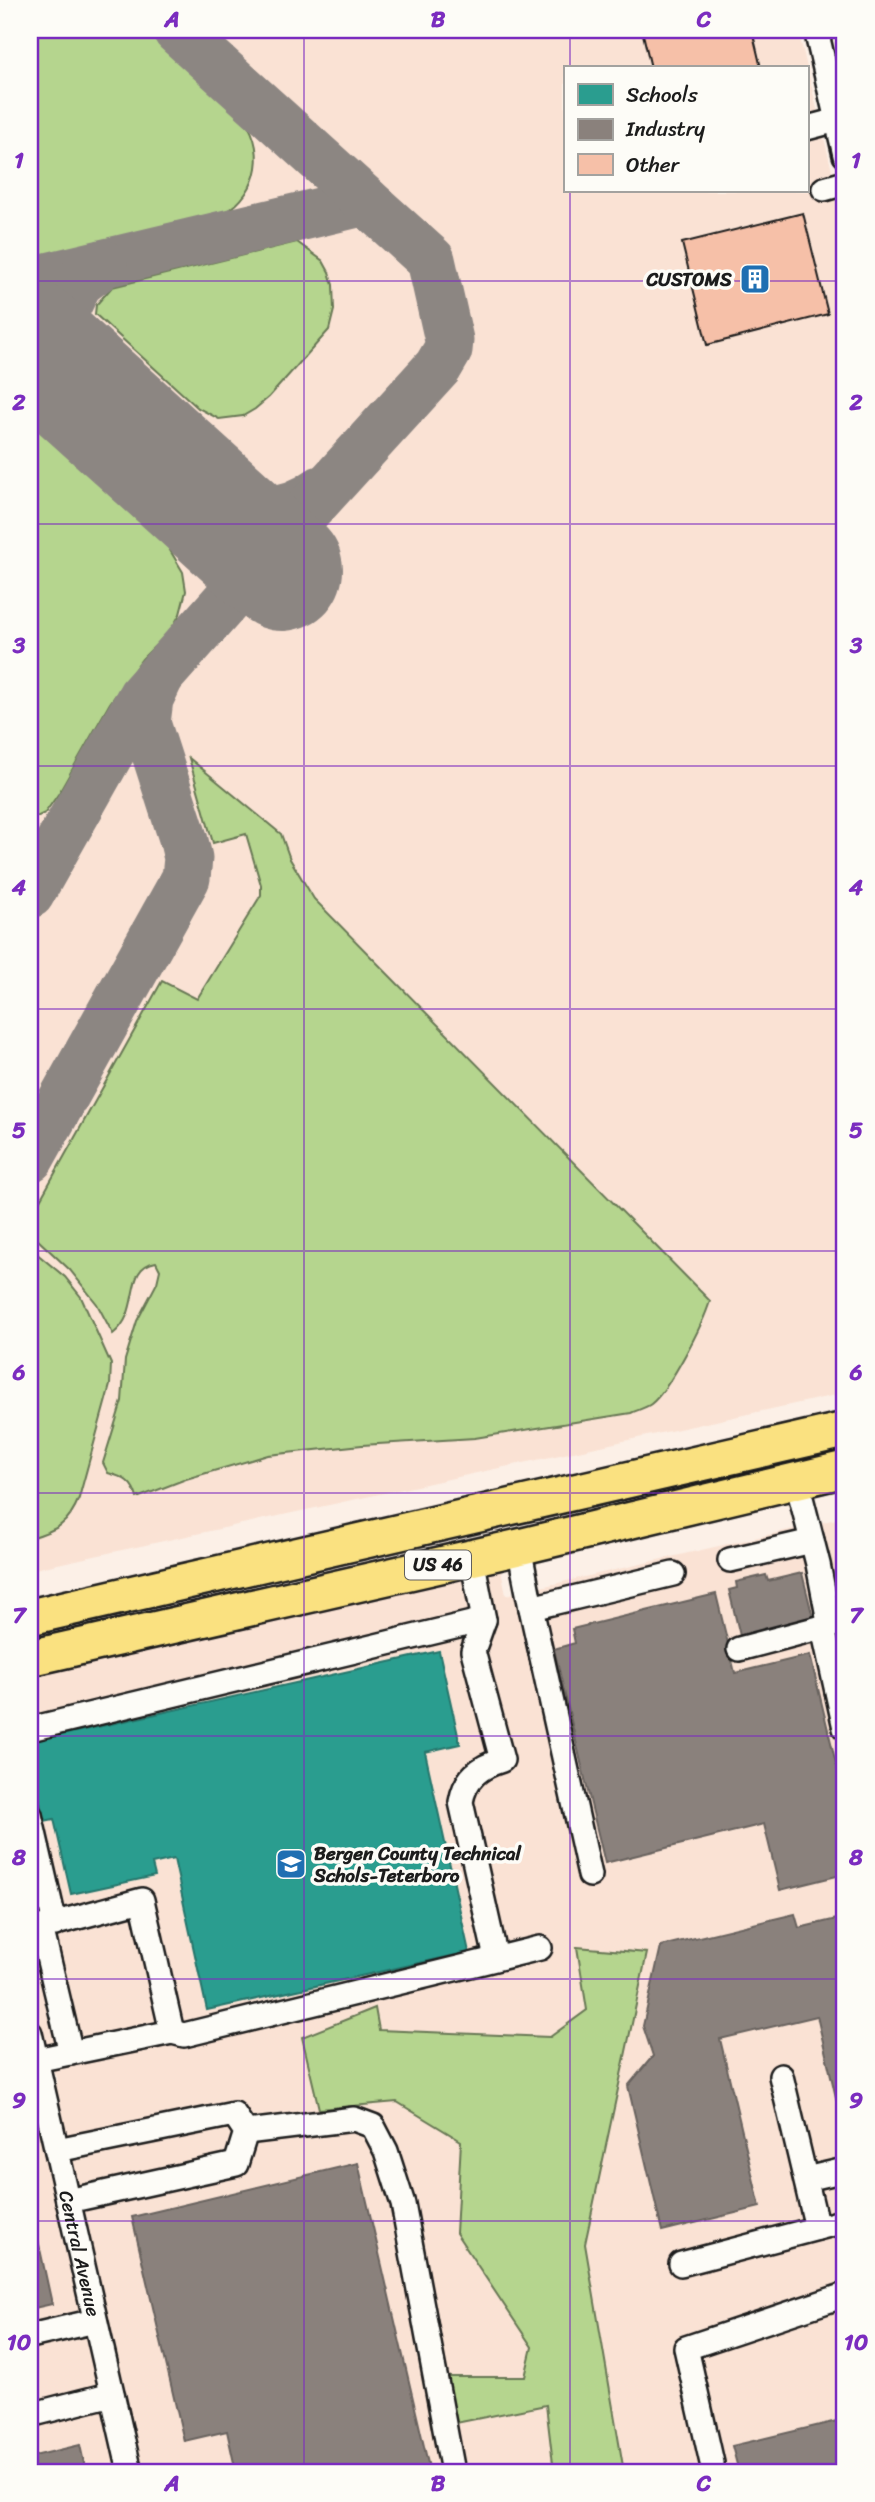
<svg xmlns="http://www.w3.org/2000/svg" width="875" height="2502" font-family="Sriracha,sans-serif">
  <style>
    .built { fill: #fae2d4; fill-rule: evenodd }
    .green { fill: #b5d58e; stroke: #687855; stroke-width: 2 }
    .schools { fill: #2a9d8f; stroke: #26766c; stroke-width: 2 }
    .industry { fill: #8a817c; stroke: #69635f; stroke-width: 2 }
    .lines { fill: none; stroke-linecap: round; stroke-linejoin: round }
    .taxiway { stroke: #8c8682; stroke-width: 49 }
    .runway { stroke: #8c8682; stroke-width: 122 }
    .building { fill: #f6c0a8; stroke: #1c1c1c; stroke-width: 2 }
    .minor-casing { stroke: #1c1c1c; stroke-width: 28 }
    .highway-casing { stroke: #1c1c1c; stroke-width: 40 }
    .minor { stroke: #fdfcf7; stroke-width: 23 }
    .highway { stroke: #fae180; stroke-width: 35 }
    .grid { fill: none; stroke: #7b2cbf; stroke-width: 2; stroke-opacity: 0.55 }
    .labels { text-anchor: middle; stroke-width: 7; stroke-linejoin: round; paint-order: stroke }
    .shield { fill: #fdfcf7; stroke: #605f5e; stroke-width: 2 }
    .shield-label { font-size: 18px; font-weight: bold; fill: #1c1c1c }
    .poi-label { font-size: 19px; font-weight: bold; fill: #1c1c1c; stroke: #fdfcf7; text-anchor: end }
    .street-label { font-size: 19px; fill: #1c1c1c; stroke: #fdfcf7 }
    .neatline { fill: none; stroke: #7b2cbf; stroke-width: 2.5 }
    .grid-label { font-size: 23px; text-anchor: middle; font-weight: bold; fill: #7b2cbf }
  </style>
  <rect width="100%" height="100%" fill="#fcf0e7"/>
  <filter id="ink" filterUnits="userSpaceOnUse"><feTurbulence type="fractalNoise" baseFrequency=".0143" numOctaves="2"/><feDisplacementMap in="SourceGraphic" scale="14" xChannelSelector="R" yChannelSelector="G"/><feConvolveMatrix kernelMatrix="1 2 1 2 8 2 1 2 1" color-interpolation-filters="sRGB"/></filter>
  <g filter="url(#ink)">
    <g class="built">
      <path d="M30,30H798L845,225V1393L30,1570ZM565,68H807V191H565Z"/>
      <polygon points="845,1517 845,2472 30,2472 30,2092 58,2083 43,2041 30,1966 30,1677 501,1569 506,1595"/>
    </g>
    <g class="green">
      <path d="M30,30H145L244,119C269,154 256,200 217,217L65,254L47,256L30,251Z"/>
      <polygon points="297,242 323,261 329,272 333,285 334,310 329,330 269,397 255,409 243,416 219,419 198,408 95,314 96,305 112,287"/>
      <polygon points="30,422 168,547 183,572 186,591 180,614 171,630 142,659 110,703 59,793 45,813 30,820"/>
      <path d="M189,758L281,834L290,859L314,899L710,1301C703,1324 670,1389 651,1404C646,1408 637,1410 631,1413L475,1438L362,1445L268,1455L186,1479L137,1498C133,1482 124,1477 108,1473L103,1463L122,1401L125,1360L137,1321L157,1283L160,1270L156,1262C122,1268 143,1311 113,1334L97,1304L70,1270L37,1239L30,1229V1218L162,981L197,999L261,895V885L246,834L213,843Z"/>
      <path d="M30,1248L65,1277L81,1297L111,1364L110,1385L79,1498C68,1525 57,1530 30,1538Z"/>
      <polygon points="577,1947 647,1953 585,2244 624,2472 554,2472 546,2405 436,2427 433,2377 525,2377 532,2347 456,2233 461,2141 397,2102 319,2109 302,2037 375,2008 379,2030 550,2037 587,2010"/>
    </g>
    <polygon class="schools" points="439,1651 460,1744 425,1752 469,1952 207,2010 174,1859 152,1864 155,1876 71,1894 54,1819 44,1821 30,1754 30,1742"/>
    <g class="industry">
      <polygon points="802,1573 815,1626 742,1644 729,1590 737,1588 736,1582 766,1575 768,1581"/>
      <polygon points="716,1594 735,1673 810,1655 845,1801 845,1874 780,1890 764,1824 605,1863 554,1649 575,1643 572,1629"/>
      <polygon points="795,1914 799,1928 845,1917 845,2136 817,2016 720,2039 760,2207 662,2231 628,2086 653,2056 643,2026 661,1946"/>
      <polygon points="358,2163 430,2472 236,2472 227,2431 184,2441 132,2217"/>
      <polygon points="30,2203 52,2304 30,2309"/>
      <polygon points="845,2419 845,2472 739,2472 732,2446"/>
      <polygon points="80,2445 86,2472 30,2472 30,2457"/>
    </g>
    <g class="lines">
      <g class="taxiway">
        <polyline points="30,281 366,201"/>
        <polyline points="82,389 62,345 65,310 78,283 103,264"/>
        <path d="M198,495C245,510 278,522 321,490"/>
        <polyline points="30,894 142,696 266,556 438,367 448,350 449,340 431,260 177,30"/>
        <polyline points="30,1158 186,878 188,858 184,841 146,723 149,699 158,680"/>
      </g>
      <polyline class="runway" points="30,342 282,570"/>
    </g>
    <g class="building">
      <polygon points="642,30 752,30 761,68 651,68"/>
      <polygon points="803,213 828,314 707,345 682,243"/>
    </g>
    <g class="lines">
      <g class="minor-casing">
        <g id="minor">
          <polyline points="816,30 845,155"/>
          <polyline points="807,128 837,120"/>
          <polyline points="824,189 845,183"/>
          <polyline points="797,1482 818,1564 828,1616 825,1637 845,1728"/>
          <polyline points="519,1547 531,1608 673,1574"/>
          <path d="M472,1558L484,1620L473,1651L502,1760C479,1767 465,1778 461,1802L496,1958"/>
          <polyline points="730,1560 812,1541"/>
          <polyline points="531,1608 590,1875"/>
          <polyline points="739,1649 826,1626"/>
          <polyline points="30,1729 484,1620"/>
          <polyline points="30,1815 55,1924"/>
          <polyline points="41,1927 71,2053"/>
          <polyline points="30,1930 142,1900 172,2032"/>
          <path id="s1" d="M30,2033L130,2472"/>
          <polyline points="36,2060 172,2032 184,2035 540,1948"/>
          <polyline points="781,2076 817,2228"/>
          <polyline points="246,2132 354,2119 373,2126 386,2151 403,2204 453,2472"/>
          <polyline points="57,2150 234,2114 246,2132 236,2164 68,2201"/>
          <polyline points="806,2179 845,2170"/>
          <polyline points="681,2264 845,2221"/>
          <polyline points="30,2336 95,2321"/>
          <polyline points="30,2415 112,2394"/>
          <polyline points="712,2463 686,2348 845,2295"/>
        </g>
      </g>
      <g class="highway-casing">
        <g id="highway">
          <polyline points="30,1617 845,1430"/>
          <polyline points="30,1658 519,1547 845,1469"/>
        </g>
      </g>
      <use href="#minor" class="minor"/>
      <use href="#highway" class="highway"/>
    </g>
  </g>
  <path class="grid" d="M304,30V2472M570,30V68M570,191V2472M30,281H845M30,524H845M30,766H845M30,1009H845M30,1251H845M30,1493H845M30,1736H845M30,1979H845M30,2221H845"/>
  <defs>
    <g id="building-square" transform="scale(1.575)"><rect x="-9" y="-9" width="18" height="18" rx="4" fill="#1f6fb2" stroke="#fdfcf7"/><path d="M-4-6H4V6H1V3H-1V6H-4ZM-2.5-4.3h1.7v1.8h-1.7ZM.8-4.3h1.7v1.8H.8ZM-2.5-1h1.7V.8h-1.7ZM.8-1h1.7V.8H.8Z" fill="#fff"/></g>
    <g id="school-square" transform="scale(1.575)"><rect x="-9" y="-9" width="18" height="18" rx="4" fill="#1f6fb2" stroke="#fdfcf7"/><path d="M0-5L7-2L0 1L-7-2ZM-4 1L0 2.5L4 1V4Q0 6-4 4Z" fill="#fff"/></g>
  </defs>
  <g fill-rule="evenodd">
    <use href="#building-square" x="755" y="279"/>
    <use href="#school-square" x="291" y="1864"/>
  </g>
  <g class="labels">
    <rect class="shield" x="405" y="1550.5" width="66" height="29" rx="5"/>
    <g class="shield-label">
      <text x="438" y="1571">US 46</text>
    </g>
    <g class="poi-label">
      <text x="732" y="286">CUSTOMS</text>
      <text x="314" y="1860" text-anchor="start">Bergen County Technical<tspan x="314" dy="22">Schols-Teterboro</tspan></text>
    </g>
    <g class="street-label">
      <text dy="7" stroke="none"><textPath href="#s1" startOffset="226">Central Avenue</textPath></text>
    </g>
  </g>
  <rect width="875" height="2502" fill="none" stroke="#fdfcf7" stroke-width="77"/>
  <rect x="564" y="66" width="245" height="126" fill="#fdfcf7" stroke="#a3a29f" stroke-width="2"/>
  <rect x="578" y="84" width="35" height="21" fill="#2a9d8f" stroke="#a3a29f" stroke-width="2"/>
  <text x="626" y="102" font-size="21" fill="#1c1c1c">Schools</text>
  <rect x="578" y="119" width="35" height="21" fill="#8a817c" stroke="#a3a29f" stroke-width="2"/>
  <text x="626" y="136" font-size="21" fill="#1c1c1c">Industry</text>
  <rect x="578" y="154" width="35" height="21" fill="#f6c0a8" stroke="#a3a29f" stroke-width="2"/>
  <text x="626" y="172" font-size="21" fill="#1c1c1c">Other</text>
  <rect x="38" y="38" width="798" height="2426" class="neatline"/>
  <g class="grid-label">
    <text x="172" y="27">A</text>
    <text x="438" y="27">B</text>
    <text x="704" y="27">C</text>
    <text x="19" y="168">1</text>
    <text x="856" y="168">1</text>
    <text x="19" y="410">2</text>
    <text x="856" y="410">2</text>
    <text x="19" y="653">3</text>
    <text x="856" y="653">3</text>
    <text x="19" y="895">4</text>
    <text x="856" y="895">4</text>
    <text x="19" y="1138">5</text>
    <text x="856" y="1138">5</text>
    <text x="19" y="1380">6</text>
    <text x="856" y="1380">6</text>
    <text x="19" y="1623">7</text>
    <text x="856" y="1623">7</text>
    <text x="19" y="1865">8</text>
    <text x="856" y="1865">8</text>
    <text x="19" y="2108">9</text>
    <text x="856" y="2108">9</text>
    <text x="19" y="2350">10</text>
    <text x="856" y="2350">10</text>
    <text x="172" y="2491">A</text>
    <text x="438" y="2491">B</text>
    <text x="704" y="2491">C</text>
  </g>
</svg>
